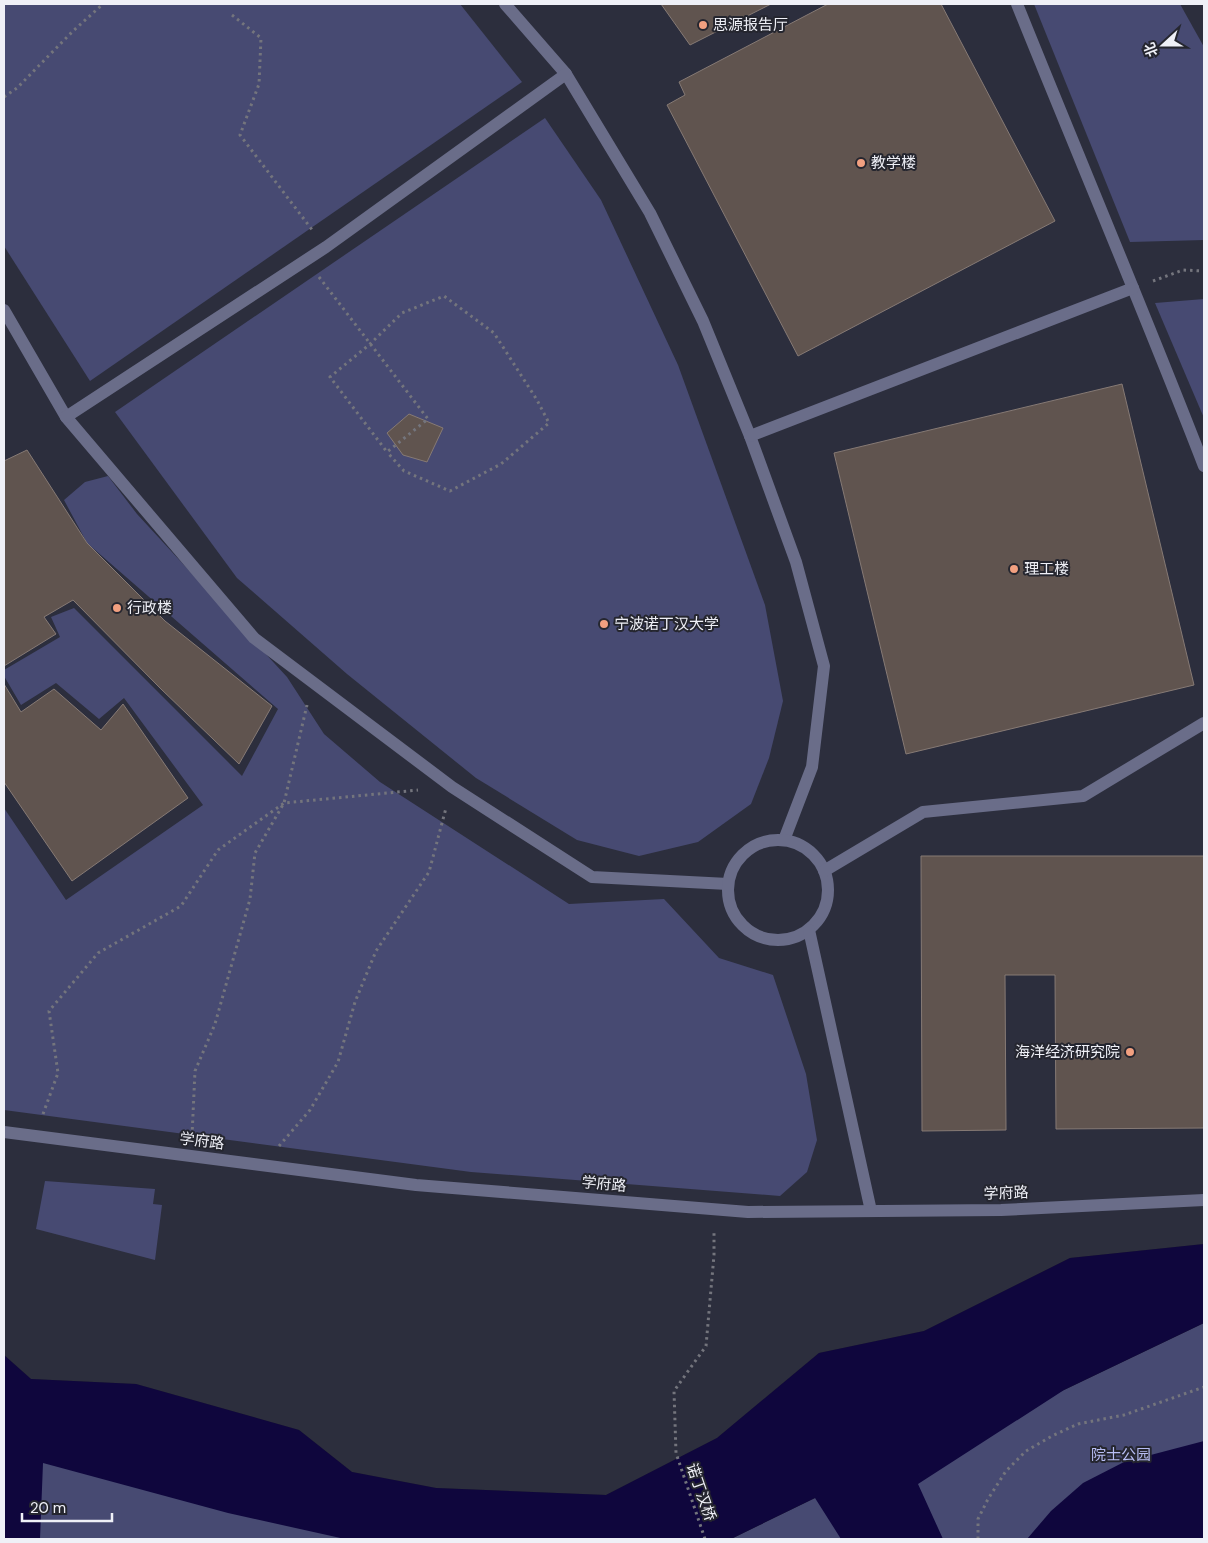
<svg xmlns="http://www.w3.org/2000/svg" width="1208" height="1543" font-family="'DM Sans','Noto Sans SC',sans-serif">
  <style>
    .built { fill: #2c2e3d }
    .green { fill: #474a72 }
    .water { fill: #0f063d }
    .building { fill: #60544f; stroke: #867a75 }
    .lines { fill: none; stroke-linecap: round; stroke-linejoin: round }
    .path { stroke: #74757d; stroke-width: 3; stroke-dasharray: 2.5 4; stroke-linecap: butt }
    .service { stroke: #6a6d89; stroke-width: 12 }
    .tertiary { stroke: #6a6d89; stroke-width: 12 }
    .poi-dot { fill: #f2a080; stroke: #25262f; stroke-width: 2 }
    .labels { text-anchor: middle; stroke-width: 4; stroke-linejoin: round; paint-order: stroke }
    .poi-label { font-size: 15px; fill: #eff0f7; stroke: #25262f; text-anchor: start }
    .street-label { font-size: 15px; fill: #eff0f7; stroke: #25262f }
    .park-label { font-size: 15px; fill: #b7bdf3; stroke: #25262f }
  </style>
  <rect width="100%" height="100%" fill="#25262f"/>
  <polygon class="built" points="4,4 1204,4 1204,1244 1070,1258 924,1331 819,1353 717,1438 606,1495 436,1488 352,1472 299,1430 136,1384 31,1379 4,1355"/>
  <g class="green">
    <polygon points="4,4 460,4 522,82 90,381 4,246"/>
    <polygon points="1034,4 1180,4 1204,47 1204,240 1130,242"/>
    <polygon points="545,118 601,200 678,365 765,605 783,701 769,758 751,804 698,842 639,856 577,840 476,778 347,674 237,578 115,412"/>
    <polygon points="1204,299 1204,418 1155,303"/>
    <polygon points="108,476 137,514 287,677 324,734 380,782 569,904 664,899 719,958 773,975 806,1074 817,1140 807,1172 780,1196 471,1172 4,1110 4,808 66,900 203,805 124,698 99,719 56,683 21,705 4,676 4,670 60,637 51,617 74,608 242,776 278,709 87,543 64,500 85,482"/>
    <polygon points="45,1181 155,1189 153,1204 162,1205 155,1260 36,1229"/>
    <polygon points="1204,1323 1204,1539 731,1539 815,1498 1064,1390"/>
    <polygon points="4,1449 362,1539 4,1539"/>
  </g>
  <g class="water">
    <polygon points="1204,1244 1204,1323 1064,1390 918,1484 943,1539 841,1539 815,1498 731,1539 345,1539 228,1513 43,1463 40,1539 4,1539 4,1355 31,1379 136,1384 299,1430 352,1472 436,1488 606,1495 717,1438 819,1353 924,1331 1070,1258"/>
    <polygon points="1204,1441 1204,1539 1027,1539 1051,1511 1083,1483 1124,1462"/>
  </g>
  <g class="building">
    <polygon points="661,4 771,4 690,45"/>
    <polygon points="828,4 941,4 1055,221 798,356 667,105 685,95 679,82"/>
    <polygon points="1122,384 1194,685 906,754 834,453"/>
    <polygon points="409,414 443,428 427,462 403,455 387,433"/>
    <polygon points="27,450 87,543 165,621 272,706 239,764 161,689 73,600 44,617 56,634 4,666 4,461"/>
    <polygon points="4,684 21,712 54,689 101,730 123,704 188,798 72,881 4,782"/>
    <polygon points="921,856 1204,856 1204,1128 1056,1129 1055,975 1005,975 1006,1130 922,1131"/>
  </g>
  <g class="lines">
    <g class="path">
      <polyline points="232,15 261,38 259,84 240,135 313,231"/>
      <polyline points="4,97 17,88 73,31 103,4"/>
      <polyline points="319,277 428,419 387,452 330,377 370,344 402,313 444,296 494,333 537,400 549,423 501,464 450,491 404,471 387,452"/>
      <polyline points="1153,281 1183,270 1204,271"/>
      <polyline points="43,1114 58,1073 49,1011 98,953 181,906 218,850 284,803 418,790"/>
      <polyline points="192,1136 195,1071 215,1024 250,899 255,853 284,803 307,705"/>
      <polyline points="279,1146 310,1110 338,1062 355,1002 376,951 429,872 446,808"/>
      <polyline points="705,1539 676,1453 674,1391 706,1346 714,1255 714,1230"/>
      <polyline points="978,1539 978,1519 988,1499 1006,1471 1026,1451 1052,1436 1078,1424 1124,1415 1204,1387"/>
    </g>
    <g class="service">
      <polyline points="505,4 566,74 650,213 703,321 750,436 796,562 824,666 812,767 784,840"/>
      <path d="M1017,4C1079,158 1144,311 1204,466"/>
      <polyline points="4,310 66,417 254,638 452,787 592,877 728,884"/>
      <polyline points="66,417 326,247 566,74"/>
      <polyline points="750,436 1133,288"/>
      <circle cx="778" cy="890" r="50"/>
      <polyline points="824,871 923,812 1083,796 1204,723"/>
      <polyline points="809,930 871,1211"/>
    </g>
    <polyline class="tertiary" points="4,1132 416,1185 748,1212 1001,1210 1204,1200"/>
  </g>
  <g class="poi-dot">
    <circle cx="703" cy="25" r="5"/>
    <circle cx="861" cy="163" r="5"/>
    <circle cx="1014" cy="569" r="5"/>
    <circle cx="117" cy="608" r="5"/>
    <circle cx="604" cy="624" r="5"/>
    <circle cx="1130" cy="1052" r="5"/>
  </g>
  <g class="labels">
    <g class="poi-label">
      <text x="713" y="30">思源报告厅</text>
      <text x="871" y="168">教学楼</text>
      <text x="1024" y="574">理工楼</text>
      <text x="127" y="613">行政楼</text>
      <text x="614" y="629">宁波诺丁汉大学</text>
      <text x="1120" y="1057" text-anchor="end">海洋经济研究院</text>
    </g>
    <g class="street-label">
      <text transform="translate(202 1141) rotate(7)" y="5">学府路</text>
      <text transform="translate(604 1184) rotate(5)" y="5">学府路</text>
      <text transform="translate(1006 1193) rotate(-2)" y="5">学府路</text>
      <text transform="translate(701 1492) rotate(71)" y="5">诺丁汉桥</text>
    </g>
    <g class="park-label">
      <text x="1121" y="1460">院士公园</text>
    </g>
  </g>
  <rect width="1208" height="1543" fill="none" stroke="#eff0f7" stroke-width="10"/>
  <g transform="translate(1163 45) rotate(249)" stroke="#25262f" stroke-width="4" paint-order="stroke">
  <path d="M0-4L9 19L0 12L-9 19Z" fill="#eff0f7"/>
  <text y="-8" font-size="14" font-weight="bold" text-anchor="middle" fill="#eff0f7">北</text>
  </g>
  <path d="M22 1513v8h90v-8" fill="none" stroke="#eff0f7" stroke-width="2.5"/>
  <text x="30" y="1513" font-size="15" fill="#eff0f7" stroke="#25262f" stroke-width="4" paint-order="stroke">20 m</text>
</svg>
